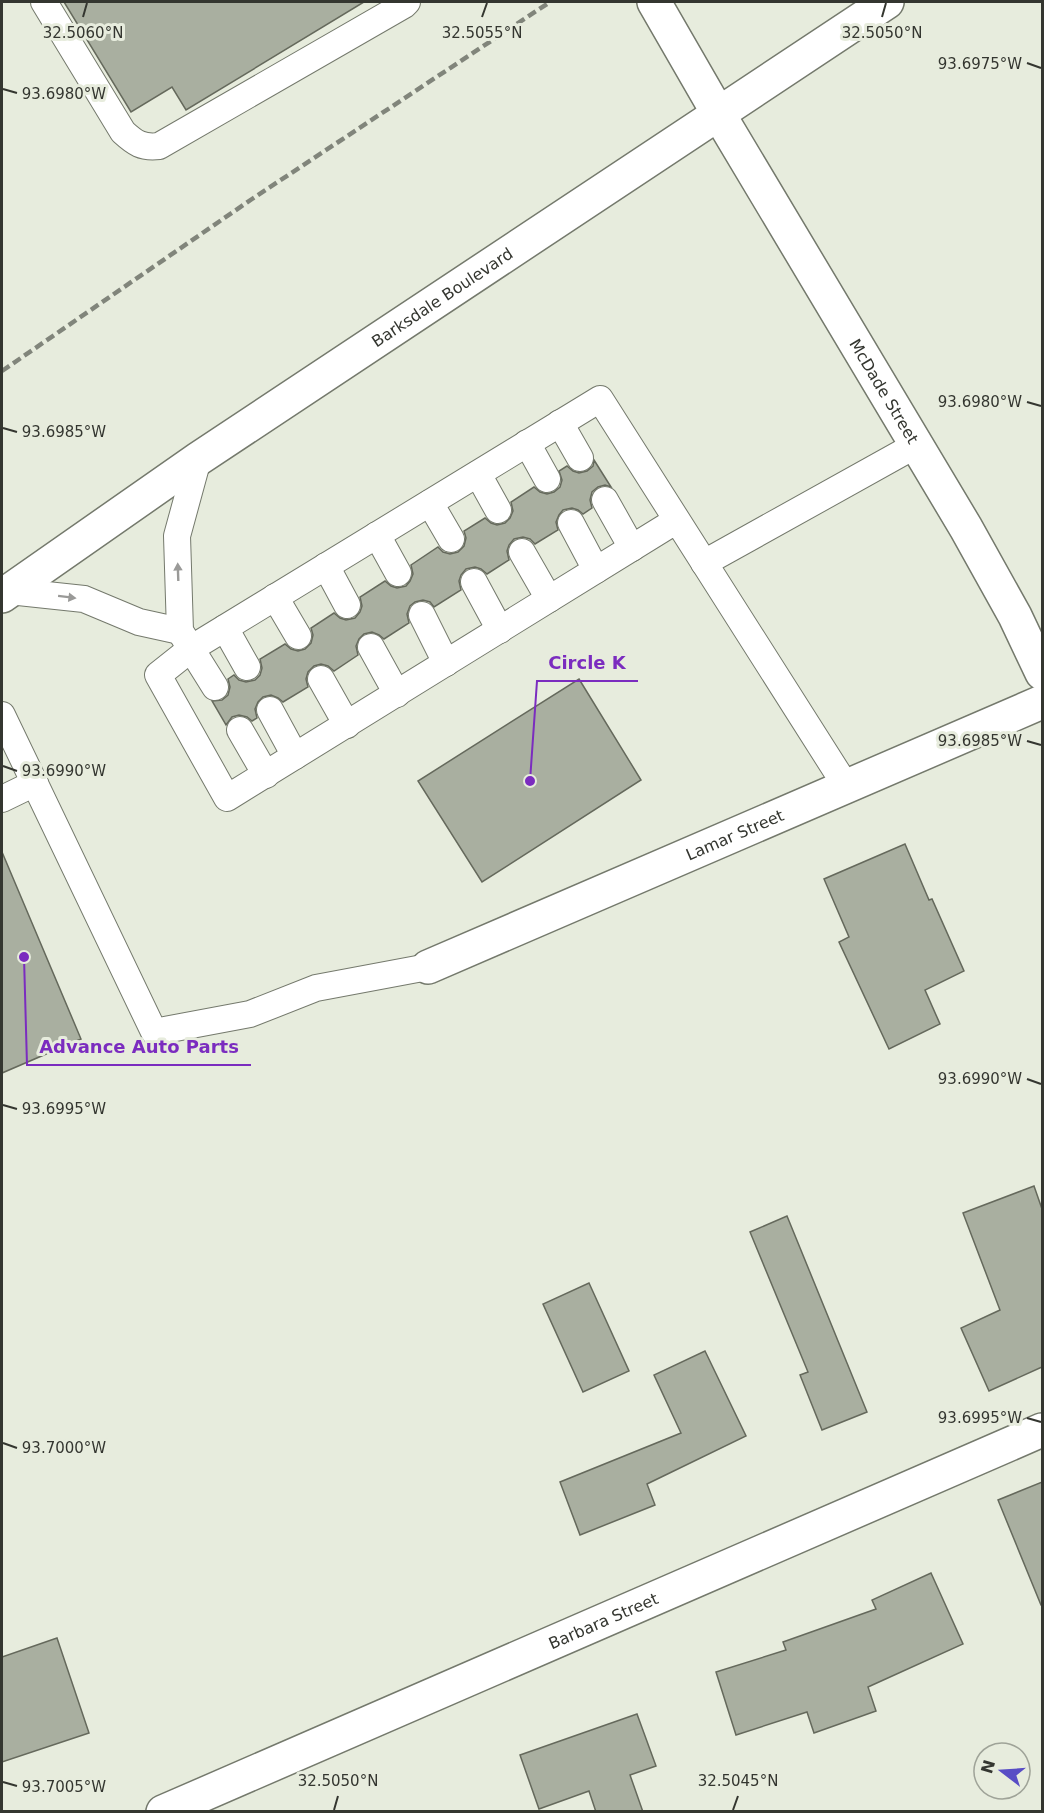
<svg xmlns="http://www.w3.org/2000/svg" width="1044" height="1813" font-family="'DejaVu Sans',sans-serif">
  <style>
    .building { fill: #a9afa0; stroke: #65695c; stroke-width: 1.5 }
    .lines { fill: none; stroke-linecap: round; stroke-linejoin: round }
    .service-casing { stroke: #74796c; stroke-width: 28 }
    .minor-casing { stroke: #74796c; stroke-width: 36 }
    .tertiary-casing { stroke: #74796c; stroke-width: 36 }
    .secondary-casing { stroke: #74796c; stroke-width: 36 }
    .primary-casing { stroke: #74796c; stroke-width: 36 }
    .service { stroke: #fff; stroke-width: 26 }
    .minor { stroke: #fff; stroke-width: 33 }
    .tertiary { stroke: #fff; stroke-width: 33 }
    .secondary { stroke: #fff; stroke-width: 33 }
    .primary { stroke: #fff; stroke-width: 33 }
    .rail { stroke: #81857b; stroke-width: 4.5; stroke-dasharray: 9 4.5; stroke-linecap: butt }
    .oneway { fill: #9a9a98 }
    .ticks { fill: none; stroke: #343630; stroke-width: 2 }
    .labels { text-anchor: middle; stroke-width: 6; stroke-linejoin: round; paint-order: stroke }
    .street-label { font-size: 16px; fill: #343630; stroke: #e7ecdd }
    .ticks-label { font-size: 15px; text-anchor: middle; fill: #343630; stroke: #e7ecdd; stroke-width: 6; stroke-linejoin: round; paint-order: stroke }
    .leader { fill: none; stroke: #7b2cbf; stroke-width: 2 }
    .callout-dot { fill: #7b2cbf; stroke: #e7ecdd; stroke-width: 2 }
    .callout-label { font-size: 18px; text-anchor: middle; font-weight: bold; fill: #7b2cbf; stroke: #e7ecdd; stroke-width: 6; stroke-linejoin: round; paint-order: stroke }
  </style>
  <rect width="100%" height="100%" fill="#e7ecdd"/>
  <g class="building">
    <polygon points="64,2 364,2 186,110 172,87 131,112"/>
    <polygon points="594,460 611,487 605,485 598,487 592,492 590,500 592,508 583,514 578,510 572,508 563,510 559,515 556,522 558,530 535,544 530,539 523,537 514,539 509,545 507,551 509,560 487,574 481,569 475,567 466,569 461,575 459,581 461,590 434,607 430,602 423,600 415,602 410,606 407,614 409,623 384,639 379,635 372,632 364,634 359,639 356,646 358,655 334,671 328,666 321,664 314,666 308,672 306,679 308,687 283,702 278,698 271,695 263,697 258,702 255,709 257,718 252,721 247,717 239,715 232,717 226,725 212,701 222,700 228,695 230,687 228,679 234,675 239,680 246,682 255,680 260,675 262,668 260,659 285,644 291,649 298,651 305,649 311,643 313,635 311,628 334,613 340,618 346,620 355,618 360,612 362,606 360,597 385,581 391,586 397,588 406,586 410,581 413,574 411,565 438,547 443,552 450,554 458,552 464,546 466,538 464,531 485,518 491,523 497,525 505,523 510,518 513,511 511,502 534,487 540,492 547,494 554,492 560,487 562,480 559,471 567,466 573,471 579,473 587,471 593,466"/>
    <polygon points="579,679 641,780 482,882 418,781"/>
    <polygon points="905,844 929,900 932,899 964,971 925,990 940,1024 889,1049 839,942 849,937 824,879"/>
    <polygon points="2,852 81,1039 2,1073"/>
    <polygon points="1034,1186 1042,1209 1042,1367 989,1391 961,1328 1000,1310 963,1213"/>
    <polygon points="787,1216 867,1412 822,1430 800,1375 808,1372 750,1232"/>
    <polygon points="589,1283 629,1371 583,1392 543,1304"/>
    <polygon points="705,1351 746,1436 647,1484 655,1505 580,1535 560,1482 681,1433 654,1375"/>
    <polygon points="1042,1482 1042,1605 1041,1605 998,1500"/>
    <polygon points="931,1573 963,1644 868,1687 876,1711 814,1733 807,1712 736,1735 716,1672 786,1650 783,1642 876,1609 872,1600"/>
    <polygon points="57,1638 89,1733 2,1762 2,1657"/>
    <polygon points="637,1714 656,1766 630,1775 643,1812 596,1812 589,1791 539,1809 520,1755"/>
  </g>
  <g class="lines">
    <g class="service-casing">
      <g id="service">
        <path d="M44,2L123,132C135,143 142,148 159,146L404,5L407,2"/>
        <polyline points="560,423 580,458"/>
        <polyline points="527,443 547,479"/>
        <polyline points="198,459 177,536 180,631 215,687"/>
        <polyline points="478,474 498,510"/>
        <polyline points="605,500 632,548"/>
        <polyline points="430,503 451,539"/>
        <polyline points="677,520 227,798 158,675 192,648 600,399 846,786"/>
        <polyline points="571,523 596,570"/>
        <polyline points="377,535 398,573"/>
        <polyline points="522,552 549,599"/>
        <polyline points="704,563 916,445"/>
        <polyline points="326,566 347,605"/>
        <polyline points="474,582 500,630"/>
        <polyline points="9,591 84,599 139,622 180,631"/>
        <polyline points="275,597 298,636"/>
        <polyline points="422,615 446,663"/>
        <polyline points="225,628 247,667"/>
        <polyline points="371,647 397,694"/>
        <polyline points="321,679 347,725"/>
        <polyline points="270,710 295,756"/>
        <polyline points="2,715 154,1032 250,1014 316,988 428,967"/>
        <polyline points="240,730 266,775"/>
        <polyline points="2,799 35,783"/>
      </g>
    </g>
    <g class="minor-casing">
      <g id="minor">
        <path id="s1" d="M428,967L1042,702"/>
        <path id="s2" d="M163,1812L1042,1430"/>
      </g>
    </g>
    <g class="tertiary-casing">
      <g id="tertiary">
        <path id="s3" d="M718,113L966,528L1015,616L1042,673"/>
      </g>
    </g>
    <g class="secondary-casing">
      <polyline id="secondary" points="654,2 718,113"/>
    </g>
    <g class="primary-casing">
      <g id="primary">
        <path id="s4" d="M2,596L198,459L887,2"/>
      </g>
    </g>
    <use href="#service" class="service"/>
    <use href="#minor" class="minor"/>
    <use href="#tertiary" class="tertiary"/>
    <use href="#secondary" class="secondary"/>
    <use href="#primary" class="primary"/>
    <polyline class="rail" points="2,371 252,199 550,2"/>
  </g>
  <defs><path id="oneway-solid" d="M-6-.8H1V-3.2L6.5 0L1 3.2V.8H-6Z" transform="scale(1.5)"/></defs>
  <g class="oneway">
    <use href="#oneway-solid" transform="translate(178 572) rotate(-92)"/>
    <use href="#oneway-solid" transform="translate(67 597) rotate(7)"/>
  </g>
  <path class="ticks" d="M83,17L87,3M482,17L487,3M882,17L886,3M1027,63L1041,68M3,89L17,93M1027,402L1041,406M3,428L17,432M1027,741L1041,745M3,766L17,771M1027,1079L1041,1084M3,1105L17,1109M1027,1418L1041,1422M3,1443L17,1448M3,1782L17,1786M334,1810L338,1796M733,1810L738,1796"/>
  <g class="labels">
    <g class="street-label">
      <text dy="6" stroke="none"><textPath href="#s4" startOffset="532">Barksdale Boulevard</textPath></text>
      <text dy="6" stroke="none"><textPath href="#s3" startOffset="324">McDade Street</textPath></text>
      <text dy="6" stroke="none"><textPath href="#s1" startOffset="334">Lamar Street</textPath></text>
      <text dy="6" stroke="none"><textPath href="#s2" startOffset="480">Barbara Street</textPath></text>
    </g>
  </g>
  <g class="ticks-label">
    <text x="83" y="38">32.5060°N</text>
    <text x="482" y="38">32.5055°N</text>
    <text x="882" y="38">32.5050°N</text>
    <text x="980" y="69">93.6975°W</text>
    <text x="64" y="99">93.6980°W</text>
    <text x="980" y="407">93.6980°W</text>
    <text x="64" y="437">93.6985°W</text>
    <text x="980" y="746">93.6985°W</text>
    <text x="64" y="776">93.6990°W</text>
    <text x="980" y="1084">93.6990°W</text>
    <text x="64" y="1114">93.6995°W</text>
    <text x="980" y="1423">93.6995°W</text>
    <text x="64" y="1453">93.7000°W</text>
    <text x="338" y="1786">32.5050°N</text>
    <text x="738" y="1786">32.5045°N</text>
    <text x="64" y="1792">93.7005°W</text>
  </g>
  <path class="leader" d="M530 781L537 681H638M24 957L27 1065H251"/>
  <g class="callout-dot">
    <circle cx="530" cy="781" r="6"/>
    <circle cx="24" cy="957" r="6"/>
  </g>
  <g class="callout-label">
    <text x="587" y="669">Circle K</text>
    <text x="139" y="1053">Advance Auto Parts</text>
  </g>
  <rect width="1044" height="1813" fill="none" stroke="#343630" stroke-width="6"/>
  <g transform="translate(1002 1771) rotate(287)"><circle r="28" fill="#e7ecdd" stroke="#9fa398" stroke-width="1.5"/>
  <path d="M0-4.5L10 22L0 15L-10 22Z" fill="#584dc5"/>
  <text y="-9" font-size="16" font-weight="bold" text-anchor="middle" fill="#343630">N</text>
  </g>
</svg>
